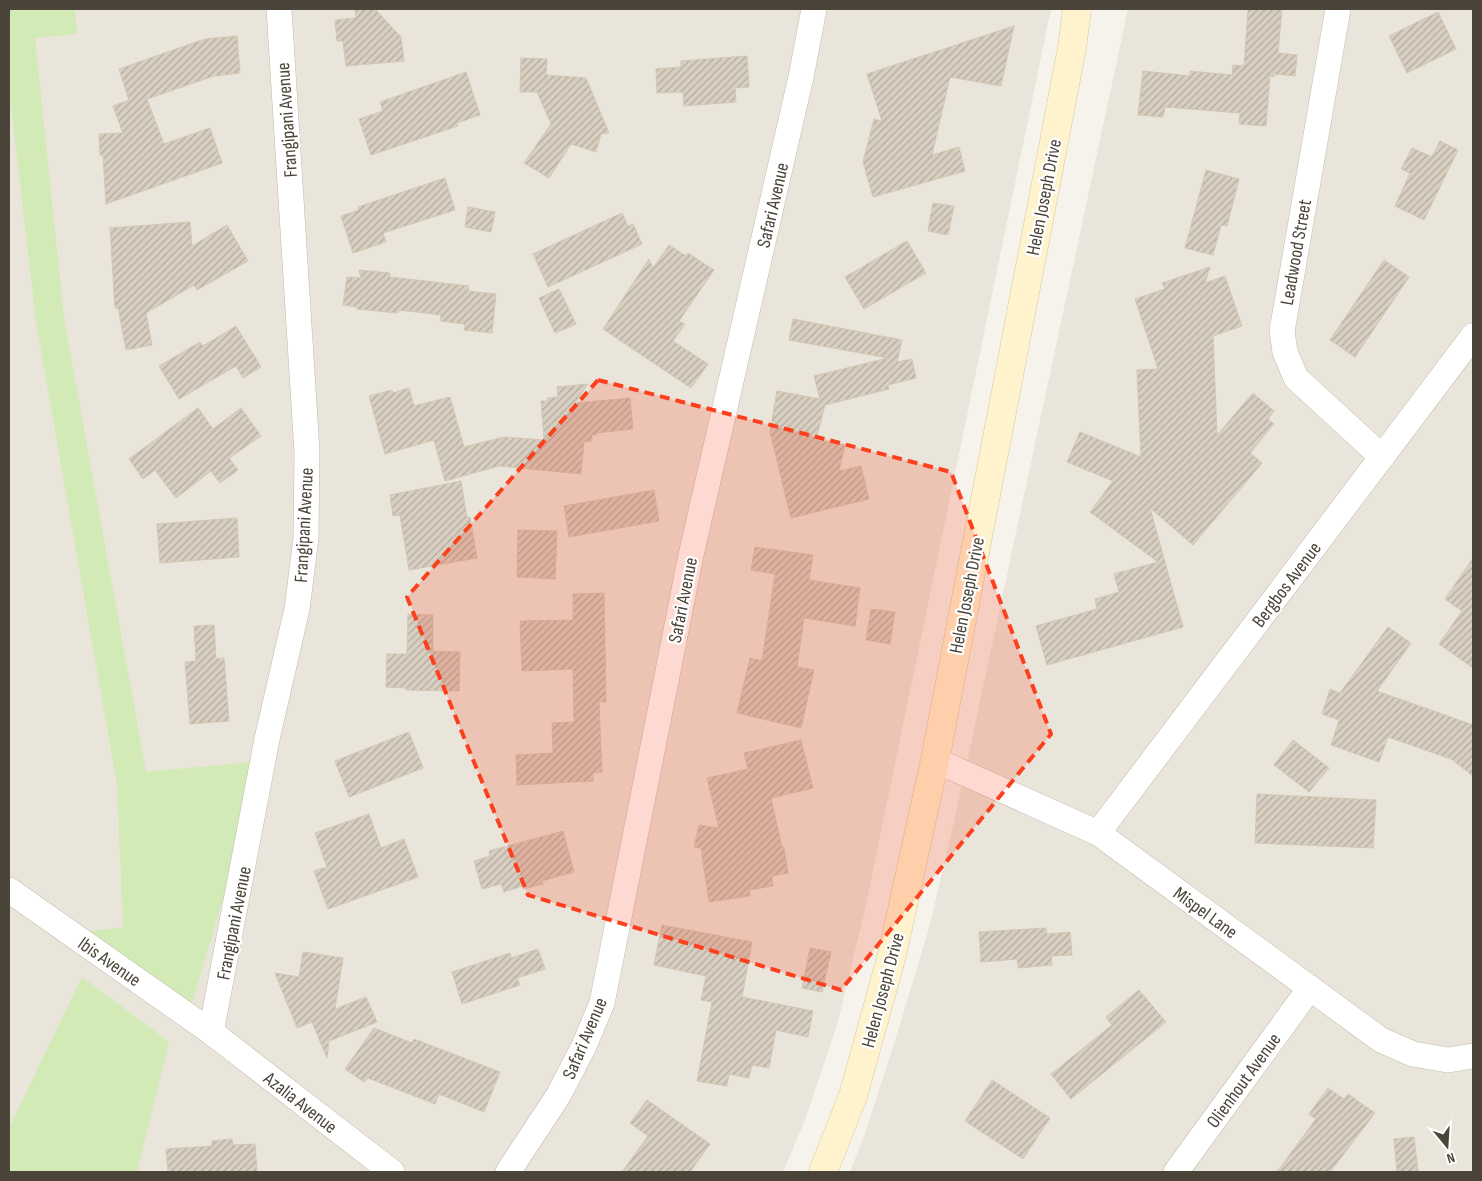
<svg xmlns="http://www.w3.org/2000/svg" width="1482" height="1181" font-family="'Sofia Sans Condensed',sans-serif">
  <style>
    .residential { fill: #eae5da }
    .green { fill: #d2eab5 }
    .building { fill: url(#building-hatch); stroke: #d3c7b4 }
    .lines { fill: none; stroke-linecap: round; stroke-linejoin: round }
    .street-casing { stroke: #c2bbae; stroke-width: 26 }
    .secondary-casing { stroke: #d6c79b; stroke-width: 29 }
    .street { stroke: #fff; stroke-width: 25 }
    .secondary { stroke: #fff3cd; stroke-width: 28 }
    .marked { fill: #fc3f1d; fill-opacity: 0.2; stroke: #fc3f1d; stroke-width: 4; stroke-dasharray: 10 6; stroke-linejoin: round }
    .labels { text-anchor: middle; stroke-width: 4.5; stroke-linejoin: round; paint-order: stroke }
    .street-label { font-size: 19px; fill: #4b4439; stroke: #fff }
  </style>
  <defs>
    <pattern id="building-hatch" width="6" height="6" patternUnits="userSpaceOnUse" patternTransform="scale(1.25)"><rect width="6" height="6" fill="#d8cfc1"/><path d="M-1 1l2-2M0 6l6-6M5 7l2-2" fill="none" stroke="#b1aa9e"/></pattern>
  </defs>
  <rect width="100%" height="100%" fill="#f6f3ec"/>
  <g class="residential">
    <polygon points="9,9 1051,9 865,909 838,1022 805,1120 783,1172 9,1172"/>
    <polygon points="1128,9 1473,9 1473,1172 850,1172 864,1136 895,1041 929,928 955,818"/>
  </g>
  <g class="green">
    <polygon points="9,9 75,9 77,34 35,38 64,318 146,772 251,762 226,889 191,1006 83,932 123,927 117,785 36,322 9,88"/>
    <polygon points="82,977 169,1042 137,1172 9,1172 9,1128"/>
  </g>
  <g class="building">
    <polygon points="355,9 375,9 401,37 404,61 346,66 343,41 337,41 335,20 356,18"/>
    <polygon points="1248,9 1282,9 1278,53 1297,55 1295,76 1274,74 1274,77 1270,76 1266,126 1239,124 1240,113 1165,107 1163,117 1138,115 1143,71 1190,76 1190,71 1232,75 1233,65 1244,66"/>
    <polygon points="1438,12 1456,49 1407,73 1389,36"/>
    <polygon points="1014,26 1001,86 950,77 932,155 959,147 965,171 873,197 863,162 874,119 882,121 867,74"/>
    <polygon points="237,36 240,73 214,76 147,99 164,144 210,128 222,163 106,204 103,155 100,155 99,134 123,133 113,106 129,100 119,69 205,39"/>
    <polygon points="747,56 749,87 735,88 736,102 684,106 683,92 657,93 656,69 681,67 681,61"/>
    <polygon points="521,58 547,59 546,75 586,78 609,133 601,134 596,152 571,144 549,178 524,163 551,124 537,92 520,92"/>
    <polygon points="466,72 480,115 457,123 458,126 371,155 359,119 383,111 380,102"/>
    <polygon points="1440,141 1458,150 1424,220 1395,206 1410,173 1401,169 1412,148 1432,157"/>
    <polygon points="1206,170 1239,179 1227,226 1221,225 1213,255 1185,248"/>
    <polygon points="445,178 455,210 383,233 386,242 353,253 341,216 359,210 358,207"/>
    <polygon points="933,203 954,206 948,235 928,231"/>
    <polygon points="468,207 495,212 491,232 465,227"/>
    <polygon points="622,213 628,226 633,224 642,244 548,287 533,254"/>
    <polygon points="190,222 192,246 227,225 248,261 197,290 194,285 146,313 152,345 126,350 118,308 115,308 110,228"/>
    <polygon points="907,241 926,273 864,309 845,277"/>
    <polygon points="669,245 686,256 688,253 714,270 679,321 685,324 673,341 708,364 691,388 603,329 649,259 653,268"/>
    <polygon points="1384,260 1409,277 1355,357 1330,340"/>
    <polygon points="1210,267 1205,283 1225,276 1242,326 1213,336 1217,435 1253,393 1274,411 1268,419 1274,424 1250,453 1262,463 1193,545 1150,508 1183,627 1047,665 1036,626 1097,609 1095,599 1119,592 1114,574 1158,562 1090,512 1113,481 1067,462 1080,432 1141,457 1137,370 1158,369 1135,299 1165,289 1162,283"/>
    <polygon points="359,270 390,273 390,277 469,286 468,291 496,294 492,333 464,330 465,324 440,321 441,315 399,310 398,313 357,309 357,307 343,305 347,277 361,278"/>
    <polygon points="559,289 576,324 555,333 539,298"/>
    <polygon points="793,319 902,340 897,362 912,359 916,378 888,385 889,389 825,405 816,440 845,445 839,471 861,466 869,499 791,518 770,432 777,391 820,399 814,376 888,358 789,340"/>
    <polygon points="236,326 261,367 243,378 236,366 179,399 159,366 200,342 203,346"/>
    <polygon points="588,384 575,403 630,398 633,429 596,433 597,435 592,435 592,441 584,442 581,474 499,466 445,481 434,440 385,454 369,396 392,390 393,393 409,388 414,406 450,397 464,447 504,437 544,440 541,401 548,401 547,398 558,397 557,387"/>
    <polygon points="198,408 213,429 241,408 261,436 229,458 238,470 220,483 211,471 176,498 155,470 143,479 129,459"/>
    <polygon points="461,481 467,518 470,517 477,558 409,570 400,515 393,516 390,495"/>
    <polygon points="654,490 659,521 569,537 564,506"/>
    <polygon points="237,518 239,557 160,563 157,524"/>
    <polygon points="518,530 557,531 555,579 517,577"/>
    <polygon points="755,547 813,555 809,580 860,588 855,626 804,618 797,667 814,670 801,728 737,713 750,658 762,661 775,574 751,570"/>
    <polygon points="1473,558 1473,668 1439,644 1462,611 1445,599"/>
    <polygon points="604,593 606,702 599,702 602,772 593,773 593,781 517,785 516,755 553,753 552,723 574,722 573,669 522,671 520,621 573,620 573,594"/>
    <polygon points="871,609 895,612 890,644 866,640"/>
    <polygon points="408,614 433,615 433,651 460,652 459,691 406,690 406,688 386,687 387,654 407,654"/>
    <polygon points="214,625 216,659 224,658 229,721 190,724 185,662 196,661 194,626"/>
    <polygon points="1388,627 1411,643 1377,691 1473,725 1473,776 1451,759 1388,737 1379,762 1331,745 1339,720 1322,714 1330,689 1340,693"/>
    <polygon points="409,732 423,768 349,797 335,761"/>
    <polygon points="801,740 813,788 771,798 782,847 784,847 788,873 772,876 773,886 749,890 750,896 709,902 701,848 694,847 699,825 719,828 707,778 748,769 744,753"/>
    <polygon points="1293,740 1329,768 1309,792 1274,765"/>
    <polygon points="1257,794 1376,800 1373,848 1255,843"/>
    <polygon points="369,814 381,848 404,839 418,877 328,909 314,871 327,867 315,833"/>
    <polygon points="563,831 574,872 542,881 543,884 523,889 523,886 504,892 501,884 482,889 474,861 490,856 489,851"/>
    <polygon points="662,925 752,942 742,997 813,1011 808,1037 776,1030 769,1068 752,1065 749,1078 729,1074 727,1086 697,1081 712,1002 701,1000 706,976 654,965"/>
    <polygon points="1046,928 1047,934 1070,932 1072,955 1051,956 1052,965 1018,968 1017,959 981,962 979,932"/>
    <polygon points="810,948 831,952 822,992 802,988"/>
    <polygon points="538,949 545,969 517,978 520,985 462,1004 452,972 510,953 511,958"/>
    <polygon points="303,952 343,958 335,1009 366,997 377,1022 329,1041 327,1058 312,1022 297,1028 275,973 299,977"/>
    <polygon points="1139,990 1166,1022 1071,1099 1051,1074 1112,1025 1106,1017"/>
    <polygon points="374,1028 412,1043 414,1039 500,1072 484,1112 439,1094 435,1104 368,1078 364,1082 345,1069"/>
    <polygon points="992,1080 1050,1118 1023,1159 965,1121"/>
    <polygon points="1328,1088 1344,1099 1348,1094 1375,1113 1330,1172 1277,1172 1316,1119 1309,1114"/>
    <polygon points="647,1100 710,1144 690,1172 622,1172 648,1136 630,1123"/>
    <polygon points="1414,1137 1418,1172 1397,1172 1394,1139"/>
    <polygon points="232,1139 233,1145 255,1144 257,1172 168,1172 166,1149 212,1146 212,1141"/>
  </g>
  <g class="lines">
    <g class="street-casing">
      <g id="street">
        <polyline points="1338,9 1282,331 1285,352 1296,378 1382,457"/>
        <polyline points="935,760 1098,833 1381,1040 1413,1054 1448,1060 1473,1056"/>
        <polyline points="1098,833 1473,336"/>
        <polyline points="9,890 211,1032 392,1172"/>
        <polyline points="211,1032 267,739 297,609 306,538 307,452 279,9"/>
        <polyline points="508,1172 558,1096 584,1046 602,1003 691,555 801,77 814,9"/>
        <polyline points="1176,1172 1310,988"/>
      </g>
    </g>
    <g class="secondary-casing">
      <polyline id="secondary" points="823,1172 853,1096 892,955 935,760 1072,48 1077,9"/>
    </g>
    <use href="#street" class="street"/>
    <use href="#secondary" class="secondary"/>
  </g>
  <path class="marked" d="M598,380L951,472L1051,734L841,990L528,895L407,597Z"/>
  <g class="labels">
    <g class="street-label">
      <text transform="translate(286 120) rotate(-94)" y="7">Frangipani Avenue</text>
      <text transform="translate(1043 197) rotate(-79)" y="7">Helen Joseph Drive</text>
      <text transform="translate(772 205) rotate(-77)" y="7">Safari Avenue</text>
      <text transform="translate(1295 252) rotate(-80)" y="7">Leadwood Street</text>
      <text transform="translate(303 525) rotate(-87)" y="7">Frangipani Avenue</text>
      <text transform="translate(1286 584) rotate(-53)" y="7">Bergbos Avenue</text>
      <text transform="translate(966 595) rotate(-79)" y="7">Helen Joseph Drive</text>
      <text transform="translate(682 600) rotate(-79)" y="7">Safari Avenue</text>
      <text transform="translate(1206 912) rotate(36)" y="7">Mispel Lane</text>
      <text transform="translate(233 923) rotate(-79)" y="7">Frangipani Avenue</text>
      <text transform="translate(110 961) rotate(35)" y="7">Ibis Avenue</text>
      <text transform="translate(882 990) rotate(-75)" y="7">Helen Joseph Drive</text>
      <text transform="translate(584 1038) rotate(-67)" y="7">Safari Avenue</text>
      <text transform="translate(1243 1080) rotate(-54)" y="7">Olienhout Avenue</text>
      <text transform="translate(301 1102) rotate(38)" y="7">Azalia Avenue</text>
    </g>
  </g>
  <rect width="1482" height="1181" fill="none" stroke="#4b4439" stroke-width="20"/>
  <g transform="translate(1447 1146) rotate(162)" stroke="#ffffff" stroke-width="4" paint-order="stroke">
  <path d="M0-4L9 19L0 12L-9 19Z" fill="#4b4439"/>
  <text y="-8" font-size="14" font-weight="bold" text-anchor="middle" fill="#4b4439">N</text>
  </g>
</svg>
